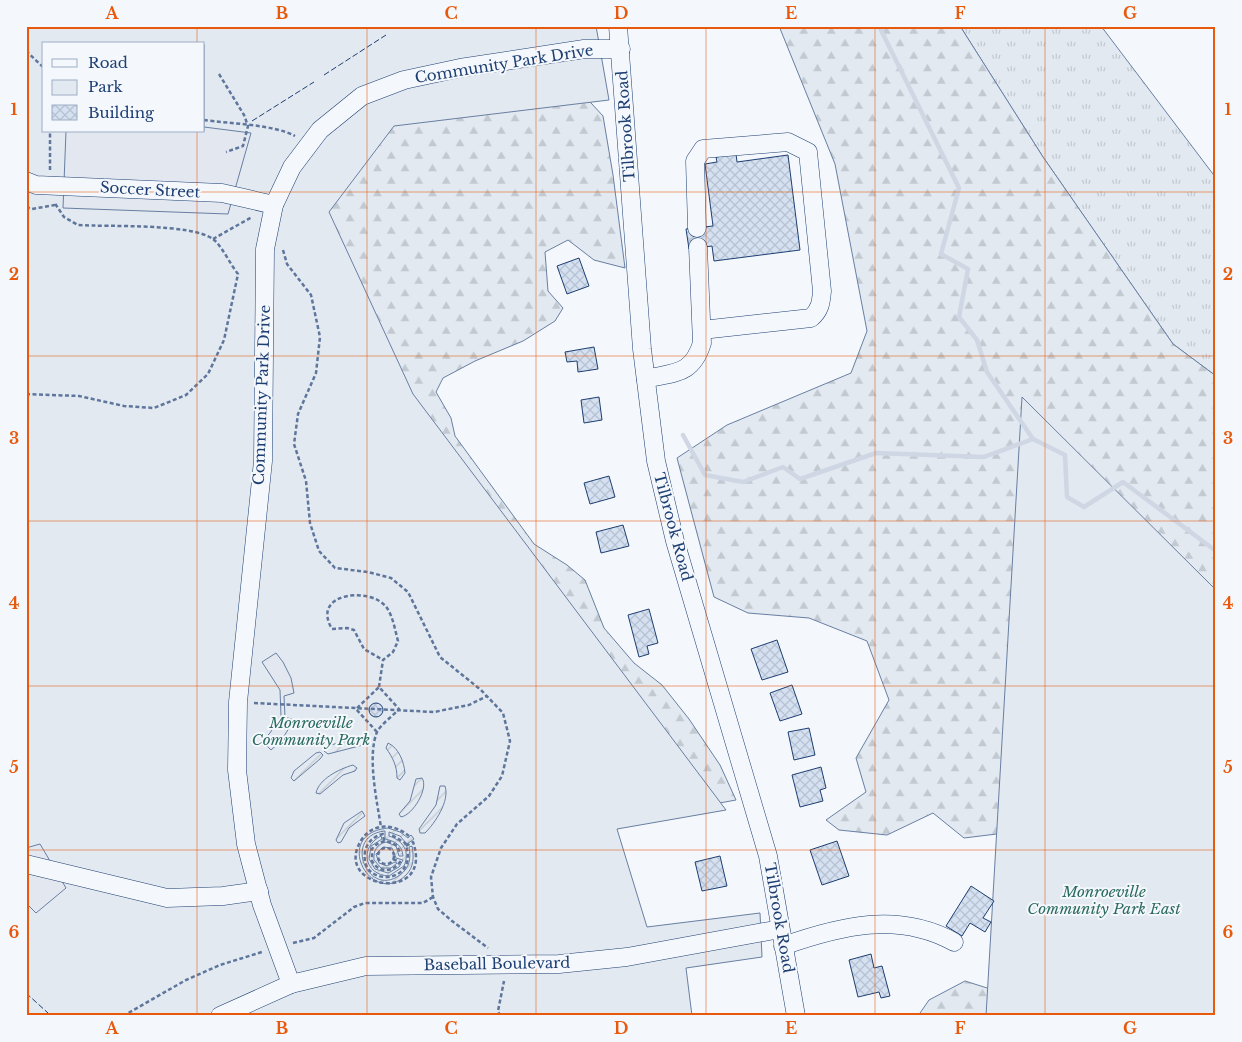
<svg xmlns="http://www.w3.org/2000/svg" width="1242" height="1042" font-family="'Libre Baskerville',serif">
  <style>
    .grass { fill: url(#grass-tufts); stroke: #687fa3 }
    .forest { fill: url(#forest-firs); stroke: #687fa3 }
    .park { fill: #e3e9f0; stroke: #687fa3; fill-rule: evenodd }
    .garden { fill: url(#garden-furrows); stroke: #687fa3 }
    .parking { fill: #e3e8f0; stroke: #687fa3 }
    .lines { fill: none; stroke-linecap: round; stroke-linejoin: round }
    .stream { stroke: #cfd7e4; stroke-width: 4.5 }
    .building { fill: url(#building-cross-hatch); stroke: #1d3f73 }
    .minor-casing { stroke: #1d3f73; stroke-width: 19 }
    .path { stroke: #5e769c; stroke-width: 2.5; stroke-dasharray: 4 2.5; stroke-linecap: butt }
    .minor { stroke: #f4f7fb; stroke-width: 18 }
    .fence { stroke: #1d3f73; stroke-width: 1; stroke-dasharray: 6 2.5; stroke-linecap: butt }
    .grid { fill: none; stroke: #e8590c; stroke-width: 1; stroke-opacity: 0.55 }
    .labels { text-anchor: middle; stroke-width: 4; stroke-linejoin: round; paint-order: stroke }
    .street-label { font-size: 15px; fill: #1d3f73; stroke: #f4f7fb }
    .park-label { font-size: 15px; font-style: italic; fill: #2c6c60; stroke: #f4f7fb }
    .neatline { fill: none; stroke: #e8590c; stroke-width: 2 }
    .grid-label { font-size: 16px; text-anchor: middle; font-weight: bold; fill: #e8590c }
  </style>
  <defs>
    <pattern id="grass-tufts" width="24" height="20" patternUnits="userSpaceOnUse" patternTransform="scale(1.25)"><rect width="24" height="20" fill="#e3e9f0"/><path d="M3 7l-1-3M5 7V3M7 7l1-3M15 17l-1-3M17 17v-4M19 17l1-3" fill="none" stroke="#c2c9d1"/></pattern>
    <pattern id="forest-firs" width="22" height="20" patternUnits="userSpaceOnUse" patternTransform="scale(1.25)"><rect width="22" height="20" fill="#e3e9f0"/><path d="M5 1l3.5 6h-7zM16 11l3.5 6h-7z" fill="#c2c9d1"/></pattern>
    <pattern id="garden-furrows" width="10" height="10" patternUnits="userSpaceOnUse" patternTransform="scale(1.25)"><rect width="10" height="10" fill="#e3e9f0"/><path d="M-1 1l2-2M0 10L10 0M9 11l2-2" fill="none" stroke="#c2c9d1"/></pattern>
    <pattern id="building-cross-hatch" width="8" height="8" patternUnits="userSpaceOnUse" patternTransform="scale(1.25)"><rect width="8" height="8" fill="#d5e0f0"/><path d="M0 0l8 8M0 8l8-8" fill="none" stroke="#b6c1d1"/></pattern>
  </defs>
  <rect width="100%" height="100%" fill="#f4f7fb"/>
  <polygon class="grass" points="960,26 1101,26 1216,178 1216,376 1173,344 1043,157"/>
  <g class="forest">
    <polygon points="779,26 960,26 1043,157 1173,344 1216,376 1216,822 1029,830 964,838 933,813 887,835 839,830 826,820 866,792 856,758 889,700 867,641 809,618 748,613 714,597 677,458 727,425 851,373 867,331 835,164"/>
    <polygon points="568,78 603,116 613,175 625,268 594,260 568,240 545,252 548,291 563,308 555,321 523,341 475,361 443,378 436,392 451,418 455,436 534,544 567,565 585,580 604,628 634,663 662,685 689,719 720,765 736,800 681,810 462,645 314,175 395,108"/>
    <polygon points="965,981 1025,1000 1043,1016 918,1016 929,1000"/>
  </g>
  <g class="park">
    <path d="M26,26H596L609,100L394,126L329,212L413,394L726,810L617,829L647,927L760,913L762,957L686,968L692,1016H26ZM44,44H204V131H44Z"/>
    <polygon points="1022,397 1216,590 1216,1016 986,1016"/>
  </g>
  <g class="garden">
    <polygon points="352,739 365,739 367,744 328,754 324,751 324,747"/>
    <path d="M388,743C399,748 404,762 405,773L400,780L397,778C397,766 393,758 386,748Z"/>
    <polygon points="320,752 323,755 320,759 294,781 291,778 294,771 316,753"/>
    <path d="M353,765L357,768L355,771L343,775L320,794L316,793C319,779 339,769 353,765Z"/>
    <path d="M422,778C429,788 413,815 401,817L399,814L410,801L416,779Z"/>
    <path d="M440,786H445C450,801 435,823 425,833H420L419,829L436,805Z"/>
    <polygon points="362,811 365,816 349,828 341,842 338,843 336,840 344,823"/>
    <path d="M388,828L400,832L408,838L411,835L414,839L407,844L400,836L389,832V836C404,841 410,852 404,866L389,876C364,875 359,847 381,836L382,839L371,846L369,859L375,869L388,873L399,867L403,860L396,858L392,848L383,847L376,854L379,863L387,866L395,862L397,863L391,868H381L374,860C373,851 377,844 386,842L396,846L399,856H403C402,845 395,841 385,839V831C342,835 367,899 400,875C410,867 411,859 409,847L412,846C414,857 414,867 406,875C372,909 330,834 388,828Z"/>
  </g>
  <g class="parking">
    <polygon points="204,127 251,133 228,214 63,208 66,131 204,131"/>
    <polygon points="276,653 283,662 291,678 294,693 284,696 285,717 294,720 281,741 271,750 262,741 270,733 281,716 280,690 262,662"/>
    <polygon points="40,844 66,888 36,913 26,903 26,848"/>
  </g>
  <g class="lines">
    <g class="stream">
      <polyline points="879,26 959,188 941,254 968,269 959,317 977,340 987,372 1033,439 1065,455 1067,497 1084,507 1123,482 1216,551"/>
      <polyline points="683,435 705,475 743,482 783,467 800,479 876,453 984,457 1033,439"/>
    </g>
  </g>
  <g class="building">
    <polygon points="736,154 737,162 788,155 800,250 714,261 712,246 689,249 686,229 713,226 705,164 717,162 716,157"/>
    <polygon points="579,258 589,286 567,294 557,266"/>
    <polygon points="594,347 598,369 578,372 577,361 567,362 565,352"/>
    <polygon points="599,397 602,420 584,423 581,400"/>
    <polygon points="609,476 615,497 590,504 584,483"/>
    <polygon points="623,525 629,546 601,553 596,532"/>
    <polygon points="649,609 658,643 647,646 649,654 639,657 628,615"/>
    <polygon points="777,640 788,672 762,680 751,649"/>
    <polygon points="792,685 802,714 780,721 770,693"/>
    <circle cx="376" cy="710" r="7"/>
    <polygon points="809,728 815,755 794,760 788,732"/>
    <polygon points="821,767 826,788 820,790 823,801 800,807 792,775"/>
    <polygon points="837,841 849,876 822,885 810,850"/>
    <polygon points="720,856 727,886 702,891 695,862"/>
    <polygon points="971,886 994,901 983,918 991,922 985,932 970,923 962,936 946,926"/>
    <polygon points="871,954 874,968 882,966 890,996 881,998 879,992 858,997 849,960"/>
  </g>
  <g class="lines">
    <g class="minor-casing">
      <g id="minor">
        <polyline points="618,26 642,349 656,461 675,541 768,856 796,1016"/>
        <polyline points="26,181 36,185 222,193 274,205"/>
        <path d="M697,228L695,161L703,149L788,142L808,152L822,291C821,303 820,310 811,318L702,330"/>
        <path d="M646,379C675,372 692,375 702,343L698,247"/>
        <polyline points="26,864 167,898 223,896 259,891"/>
        <path d="M783,946C840,926 898,911 954,942"/>
        <polyline points="291,984 262,905 246,844 237,770 238,702 263,461 265,249 274,205 292,167 320,130 362,96 404,80 460,68 584,49 621,49"/>
        <polyline points="220,1016 291,984 366,966 559,964 627,957 780,929"/>
      </g>
    </g>
    <g class="path">
      <polyline points="26,51 44,68"/>
      <polyline points="219,74 244,115 248,126 243,146 226,152"/>
      <path d="M204,120C230,124 273,124 295,136"/>
      <polyline points="50,170 50,131"/>
      <polyline points="26,207 32,209 55,205"/>
      <polyline points="213,239 252,217"/>
      <polyline points="283,250 287,264 311,295 320,337 316,373 298,414 294,444 306,481 310,523 319,551 335,568 368,572 391,578 408,592 440,657 481,690 503,713 510,741 502,776 489,796 457,824 441,848 431,877 433,897 438,909 452,921 488,948"/>
      <path d="M26,394L79,396L124,406L154,408L186,395L208,374L224,340L238,274C230,264 222,246 213,239C190,223 109,227 78,225L64,217L54,202"/>
      <path d="M379,687L383,660L393,652L398,641C395,630 393,617 387,608C372,586 310,592 332,629L347,628L354,630L364,649L383,660"/>
      <polyline points="254,703 434,712 469,705 487,696"/>
      <path d="M377,732L356,709L379,687L399,709C393,716 381,724 377,732C367,756 377,802 381,827"/>
      <path d="M384,841L383,834C374,836 367,842 365,852C359,889 422,884 405,843L390,834"/>
      <path d="M406,846L413,842C435,905 329,889 362,839C374,822 395,824 409,836"/>
      <circle cx="386" cy="856" r="8"/>
      <path d="M393,859L400,862C392,873 379,873 372,861V849C379,840 388,839 397,846L401,854"/>
      <polyline points="293,943 314,938 354,907 365,903 423,903 433,897"/>
      <polyline points="123,1016 186,980 220,965 262,952"/>
      <polyline points="500,1016 498,1011 504,981"/>
    </g>
    <use href="#minor" class="minor"/>
    <g class="fence">
      <polyline points="324,75 386,35"/>
      <polyline points="252,121 314,82"/>
      <polyline points="26,993 48,1013 45,1016"/>
    </g>
  </g>
  <path class="grid" d="M197,26V44M367,26V1016M536,26V1016M706,26V1016M875,26V1016M1045,26V1016M197,131V1016M26,192H1216M26,356H1216M26,521H1216M26,686H1216M26,850H1216"/>
  <g class="labels">
    <g class="street-label">
      <text transform="translate(504 64) rotate(-9)" y="5">Community Park Drive</text>
      <text transform="translate(626 126) rotate(-94)" y="5">Tilbrook Road</text>
      <text transform="translate(150 190) rotate(3)" y="5">Soccer Street</text>
      <text transform="translate(262 395) rotate(-88)" y="5">Community Park Drive</text>
      <text transform="translate(673 527) rotate(75)" y="5">Tilbrook Road</text>
      <text transform="translate(779 918) rotate(80)" y="5">Tilbrook Road</text>
      <text transform="translate(497 964) rotate(-1)" y="5">Baseball Boulevard</text>
    </g>
    <g class="park-label">
      <text x="311" y="728">Monroeville<tspan x="311" dy="17">Community Park</tspan></text>
      <text x="1104" y="897">Monroeville<tspan x="1104" dy="17">Community Park East</tspan></text>
    </g>
  </g>
  <rect width="1242" height="1042" fill="none" stroke="#f4f7fb" stroke-width="55"/>
  <rect x="42" y="42" width="162" height="90" fill="#f4f7fb" stroke="#9eadc5"/>
  <rect x="52" y="59" width="25" height="8" fill="#f4f7fb" stroke="#9eadc5"/>
  <text x="88" y="68" font-size="15" fill="#1d3f73">Road</text>
  <rect x="52" y="80" width="25" height="15" fill="#e3e9f0" stroke="#9eadc5"/>
  <text x="88" y="92" font-size="15" fill="#1d3f73">Park</text>
  <rect x="52" y="105" width="25" height="15" fill="url(#building-cross-hatch)" stroke="#9eadc5"/>
  <text x="88" y="118" font-size="15" fill="#1d3f73">Building</text>
  <rect x="28" y="28" width="1186" height="986" class="neatline"/>
  <g class="grid-label">
    <text x="112" y="19">A</text>
    <text x="282" y="19">B</text>
    <text x="451" y="19">C</text>
    <text x="621" y="19">D</text>
    <text x="791" y="19">E</text>
    <text x="960" y="19">F</text>
    <text x="1130" y="19">G</text>
    <text x="14" y="115">1</text>
    <text x="1228" y="115">1</text>
    <text x="14" y="280">2</text>
    <text x="1228" y="280">2</text>
    <text x="14" y="444">3</text>
    <text x="1228" y="444">3</text>
    <text x="14" y="609">4</text>
    <text x="1228" y="609">4</text>
    <text x="14" y="773">5</text>
    <text x="1228" y="773">5</text>
    <text x="14" y="938">6</text>
    <text x="1228" y="938">6</text>
    <text x="112" y="1034">A</text>
    <text x="282" y="1034">B</text>
    <text x="451" y="1034">C</text>
    <text x="621" y="1034">D</text>
    <text x="791" y="1034">E</text>
    <text x="960" y="1034">F</text>
    <text x="1130" y="1034">G</text>
  </g>
</svg>
